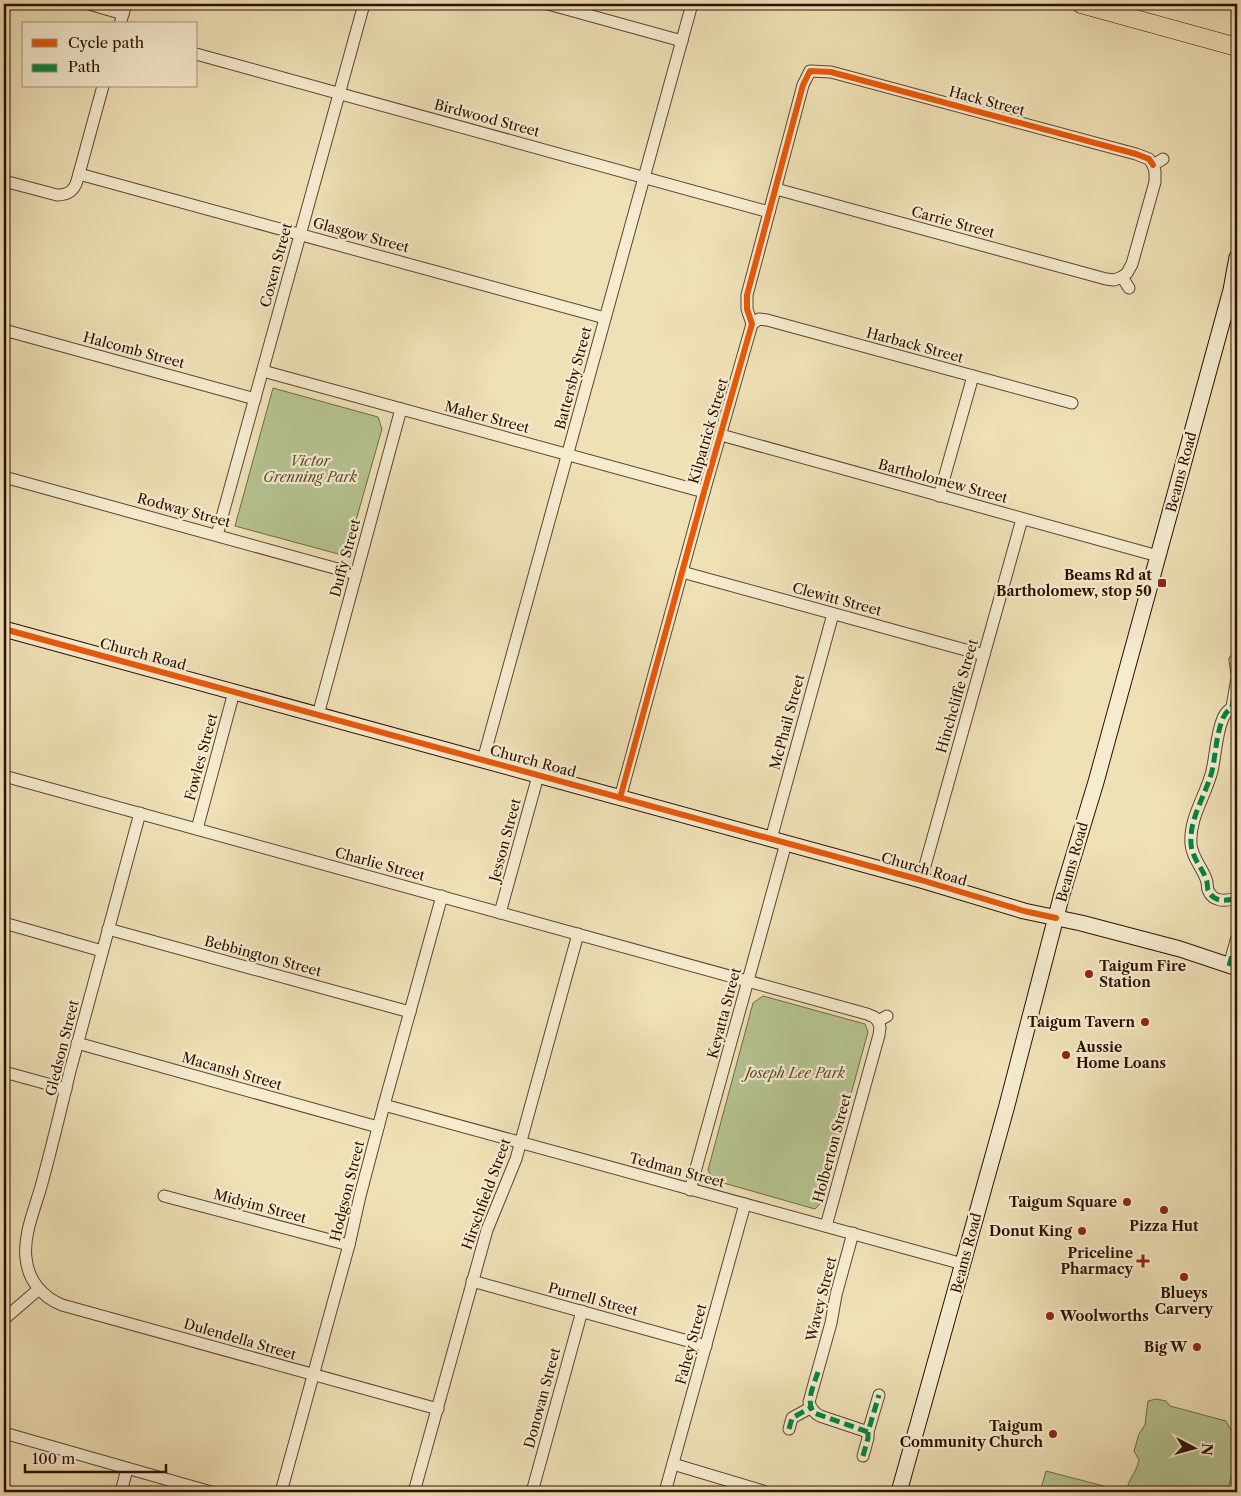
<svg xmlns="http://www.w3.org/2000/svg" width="1241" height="1496" font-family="'Libre Caslon Text',serif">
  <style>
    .green { fill: #b5c491; stroke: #716949 }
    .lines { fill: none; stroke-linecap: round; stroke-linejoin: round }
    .street-casing { stroke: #5e432e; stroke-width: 13 }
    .secondary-casing { stroke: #2d0e01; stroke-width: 17 }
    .primary-casing { stroke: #2d0e01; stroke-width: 19 }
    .street { stroke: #f5ecd0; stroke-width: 11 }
    .secondary { stroke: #f5ecd0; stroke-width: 15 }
    .primary { stroke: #efe1b6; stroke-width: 18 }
    .quiet { stroke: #00873e; stroke-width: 5; stroke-dasharray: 10 5; stroke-linecap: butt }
    .cycleway-casing { stroke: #f5ecd0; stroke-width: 9 }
    .cycleway { stroke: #e8590c; stroke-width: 6 }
    .poi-dot { fill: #8f2418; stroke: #f5ecd0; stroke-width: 2 }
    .labels { text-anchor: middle; stroke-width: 4.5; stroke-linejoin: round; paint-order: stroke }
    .street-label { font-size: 14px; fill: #2d0e01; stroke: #f5ecd0 }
    .park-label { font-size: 14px; font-style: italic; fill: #5d4e33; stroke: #f5ecd0 }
    .poi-label { font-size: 14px; font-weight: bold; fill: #2d0e01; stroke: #f5ecd0; text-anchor: end }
  </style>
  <rect width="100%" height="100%" fill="#efe1b6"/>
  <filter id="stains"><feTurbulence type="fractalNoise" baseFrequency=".004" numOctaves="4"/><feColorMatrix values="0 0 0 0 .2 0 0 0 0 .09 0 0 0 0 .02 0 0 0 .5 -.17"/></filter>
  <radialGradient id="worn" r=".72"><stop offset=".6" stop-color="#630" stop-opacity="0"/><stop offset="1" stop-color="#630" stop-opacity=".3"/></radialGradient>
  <g class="green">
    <polygon points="273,388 378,417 382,429 347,552 342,555 235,526"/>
    <polygon points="763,996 865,1024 868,1032 821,1203 815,1209 713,1180 708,1170 753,1003"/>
    <path d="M1156,1399L1166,1401L1170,1406L1226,1421L1234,1436L1237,1438V1456L1227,1492H1126C1129,1477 1136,1474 1139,1460L1134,1451L1139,1434L1145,1425L1148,1401Z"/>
    <polygon points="1046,1471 1123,1491 1124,1492 1040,1492"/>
  </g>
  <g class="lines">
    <g class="street-casing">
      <g id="street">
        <polyline points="89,4 123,14"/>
        <polyline points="548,4 682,41"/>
        <polyline points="120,24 126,4"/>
        <polyline points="196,54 769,212"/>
        <polyline points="79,174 605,318"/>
        <path d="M4,181L57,195C68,195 74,191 77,181L103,86"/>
        <polyline points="776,189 1106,279 1114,280 1122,277"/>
        <polyline points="1129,288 1122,277 1127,273 1132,264 1155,182 1155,171 1153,165 1163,159"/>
        <polyline points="752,324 759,319 767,320 1072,403"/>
        <polyline points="4,330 255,399"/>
        <polyline points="263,371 704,492"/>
        <polyline points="721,435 1158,556"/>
        <polyline points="4,477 356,574"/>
        <polyline points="939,496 973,376"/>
        <polyline points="217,535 364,4"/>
        <polyline points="682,572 984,655"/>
        <polyline points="1237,658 1235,660 1237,674"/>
        <polyline points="1232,707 1237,678"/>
        <polyline points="318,715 401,409"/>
        <polyline points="483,760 692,4"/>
        <polyline points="4,776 867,1014 874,1017 878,1021 887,1016"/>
        <polyline points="620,798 704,492 752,324 747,309 747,295 803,85 810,71 831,72 1136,154 1149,159 1153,165"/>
        <path d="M140,813L70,1071C61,1109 52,1146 42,1183C36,1206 23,1234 26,1258C28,1280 42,1297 62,1305L438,1409"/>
        <polyline points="197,829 234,692"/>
        <polyline points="771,839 833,614"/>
        <polyline points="921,880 1022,519"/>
        <path d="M1234,899C1224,901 1213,902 1208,890C1207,887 1208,883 1206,879C1202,867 1192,858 1191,844C1189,818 1206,795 1212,771C1216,753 1216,735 1223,718C1226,712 1230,707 1237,707"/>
        <polyline points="500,913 538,776"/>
        <polyline points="4,923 102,951"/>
        <polyline points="108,929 410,1012"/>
        <polyline points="1229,966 1237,937"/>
        <polyline points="77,1043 378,1127"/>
        <polyline points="4,1072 66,1089"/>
        <polyline points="384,1105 963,1264"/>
        <polyline points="690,1190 786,843"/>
        <polyline points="164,1196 349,1245"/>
        <polyline points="826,1226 879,1035 880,1027 878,1021"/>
        <path d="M853,1233L836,1295L831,1323L809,1402C811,1409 814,1413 820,1416L868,1432"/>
        <polyline points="472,1281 706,1346"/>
        <polyline points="4,1319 39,1289"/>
        <polyline points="789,1429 792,1418 810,1408"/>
        <polyline points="4,1433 211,1492"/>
        <polyline points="863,1456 868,1438 868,1432 879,1395"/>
        <polyline points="673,1464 763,1491"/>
        <polyline points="121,1492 127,1469"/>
        <polyline points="281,1492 349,1245 360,1196 384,1105 442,896"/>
        <polyline points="414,1492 487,1230 516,1159 578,934"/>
        <polyline points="532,1492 582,1311"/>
        <polyline points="665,1492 745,1204"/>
      </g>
    </g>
    <g class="secondary-casing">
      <g id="secondary">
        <polyline points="4,629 921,880 1024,911 1081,923 1180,949 1237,968"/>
        <polyline points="899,1492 1006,1109 1062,894 1096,782 1231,290 1237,257"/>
      </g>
    </g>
    <g class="primary-casing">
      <polyline id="primary" points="1081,4 1237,47"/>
    </g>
    <use href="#street" class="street"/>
    <use href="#secondary" class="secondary"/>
    <use href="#primary" class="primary"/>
    <g class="quiet">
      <polyline points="1237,658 1235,660 1237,674"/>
      <polyline points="1232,707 1237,678"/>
      <path d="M1234,899C1224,901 1213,902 1208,890C1207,887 1208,883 1206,879C1202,867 1192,858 1191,844C1189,818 1206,795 1212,771C1216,753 1216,735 1223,718C1226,712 1230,707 1237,707"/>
      <polyline points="1234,899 1237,889"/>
      <polyline points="1229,966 1237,937"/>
      <path d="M818,1372C814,1385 805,1401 814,1413L868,1432"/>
      <polyline points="789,1429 792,1418 810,1408"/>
      <polyline points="863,1456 868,1438 868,1432 879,1395"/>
    </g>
    <g class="cycleway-casing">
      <g id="cycleway">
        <polyline points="4,629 921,880 1024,911 1056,918"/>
        <polyline points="620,798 704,492 752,324 747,309 747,295 803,85 810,71 831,72 1136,154 1149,159 1153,165"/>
      </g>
    </g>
    <use href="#cycleway" class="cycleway"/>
  </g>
  <g class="poi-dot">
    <rect x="1157" y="578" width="10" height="10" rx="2.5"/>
    <circle cx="1089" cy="974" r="5"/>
    <circle cx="1145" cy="1022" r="5"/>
    <circle cx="1066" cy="1055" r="5"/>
    <circle cx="1127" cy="1202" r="5"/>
    <circle cx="1164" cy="1210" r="5"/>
    <circle cx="1082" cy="1231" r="5"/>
    <path d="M1140.5 1253.5h5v5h5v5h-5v5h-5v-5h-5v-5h5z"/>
    <circle cx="1184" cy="1277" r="5"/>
    <circle cx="1050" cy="1316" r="5"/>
    <circle cx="1197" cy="1347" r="5"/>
    <circle cx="1053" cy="1434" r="5"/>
  </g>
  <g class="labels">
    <g class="street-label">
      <text transform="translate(987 101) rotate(15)" y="5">Hack Street</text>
      <text transform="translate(487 118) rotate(15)" y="5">Birdwood Street</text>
      <text transform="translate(953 222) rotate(15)" y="5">Carrie Street</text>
      <text transform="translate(361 235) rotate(15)" y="5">Glasgow Street</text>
      <text transform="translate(276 265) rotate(-75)" y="5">Coxen Street</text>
      <text transform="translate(915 345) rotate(15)" y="5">Harback Street</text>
      <text transform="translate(134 350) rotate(15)" y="5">Halcomb Street</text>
      <text transform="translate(573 378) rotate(-75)" y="5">Battersby Street</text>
      <text transform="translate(487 417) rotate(15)" y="5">Maher Street</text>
      <text transform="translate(708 431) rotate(-74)" y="5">Kilpatrick Street</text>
      <text transform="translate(1181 472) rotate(-75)" y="5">Beams Road</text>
      <text transform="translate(943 481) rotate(15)" y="5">Bartholomew Street</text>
      <text transform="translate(184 510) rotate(15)" y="5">Rodway Street</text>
      <text transform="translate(345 558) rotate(-75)" y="5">Duffy Street</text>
      <text transform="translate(837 599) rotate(15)" y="5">Clewitt Street</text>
      <text transform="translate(143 654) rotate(15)" y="5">Church Road</text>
      <text transform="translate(957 696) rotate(-74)" y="5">Hinchcliffe Street</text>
      <text transform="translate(787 722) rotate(-75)" y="5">McPhail Street</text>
      <text transform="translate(201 757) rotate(-75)" y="5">Fowles Street</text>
      <text transform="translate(533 761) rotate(15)" y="5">Church Road</text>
      <text transform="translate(505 840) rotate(-75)" y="5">Jesson Street</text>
      <text transform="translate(1072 862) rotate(-74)" y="5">Beams Road</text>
      <text transform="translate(380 864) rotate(15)" y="5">Charlie Street</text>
      <text transform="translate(924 869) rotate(16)" y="5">Church Road</text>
      <text transform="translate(263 956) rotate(15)" y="5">Bebbington Street</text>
      <text transform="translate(724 1013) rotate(-75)" y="5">Keyatta Street</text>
      <text transform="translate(62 1048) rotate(-76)" y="5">Gledson Street</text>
      <text transform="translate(232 1071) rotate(16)" y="5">Macansh Street</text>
      <text transform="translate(832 1148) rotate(-75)" y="5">Holberton Street</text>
      <text transform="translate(677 1170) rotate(15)" y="5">Tedman Street</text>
      <text transform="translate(347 1191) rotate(-76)" y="5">Hodgson Street</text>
      <text transform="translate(486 1194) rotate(-70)" y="5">Hirschfield Street</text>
      <text transform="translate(260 1206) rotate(15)" y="5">Midyim Street</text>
      <text transform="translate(966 1253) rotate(-75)" y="5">Beams Road</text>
      <text transform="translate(593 1299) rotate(15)" y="5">Purnell Street</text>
      <text transform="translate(821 1299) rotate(-76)" y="5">Wavey Street</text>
      <text transform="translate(240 1339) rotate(16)" y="5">Dulendella Street</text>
      <text transform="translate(691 1344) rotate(-75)" y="5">Fahey Street</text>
      <text transform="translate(542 1398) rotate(-75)" y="5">Donovan Street</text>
    </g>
    <g class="park-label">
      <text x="310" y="466">Victor<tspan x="310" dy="16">Grenning Park</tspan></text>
      <text x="795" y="1078">Joseph Lee Park</text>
    </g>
    <g class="poi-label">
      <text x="1152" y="580">Beams Rd at<tspan x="1152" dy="16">Bartholomew, stop 50</tspan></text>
      <text x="1099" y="971" text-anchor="start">Taigum Fire<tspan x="1099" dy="16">Station</tspan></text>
      <text x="1135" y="1027">Taigum Tavern</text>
      <text x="1076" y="1052" text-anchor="start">Aussie<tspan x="1076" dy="16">Home Loans</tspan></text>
      <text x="1117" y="1207">Taigum Square</text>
      <text x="1164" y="1231" text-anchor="middle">Pizza Hut</text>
      <text x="1072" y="1236">Donut King</text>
      <text x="1133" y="1258">Priceline<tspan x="1133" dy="16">Pharmacy</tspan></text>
      <text x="1184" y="1298" text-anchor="middle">Blueys<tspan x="1184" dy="16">Carvery</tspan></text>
      <text x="1060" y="1321" text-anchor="start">Woolworths</text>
      <text x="1187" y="1352">Big W</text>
      <text x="1043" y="1431">Taigum<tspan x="1043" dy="16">Community Church</tspan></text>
    </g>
  </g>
  <rect width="1241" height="1496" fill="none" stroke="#efe1b6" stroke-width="20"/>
  <rect x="5" y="5" width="1231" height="1486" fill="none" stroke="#2d0e01" stroke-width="2.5"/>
  <rect x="10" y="10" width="1221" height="1476" fill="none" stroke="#2d0e01"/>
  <rect x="22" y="22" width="175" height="65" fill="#f5ecd0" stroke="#a5937d"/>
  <rect x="32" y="39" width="25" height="8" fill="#e8590c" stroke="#a5937d"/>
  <text x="68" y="48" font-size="15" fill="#2d0e01">Cycle path</text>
  <rect x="32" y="64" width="25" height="8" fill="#00873e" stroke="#a5937d"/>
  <text x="68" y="72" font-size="15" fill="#2d0e01">Path</text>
  <g transform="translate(1194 1448) rotate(96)" stroke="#f5ecd0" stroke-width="4" paint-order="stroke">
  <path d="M0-4L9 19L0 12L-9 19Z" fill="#2d0e01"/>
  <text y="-8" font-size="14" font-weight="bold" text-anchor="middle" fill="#2d0e01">N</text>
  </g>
  <path d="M25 1464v8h141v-8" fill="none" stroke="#2d0e01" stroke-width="2.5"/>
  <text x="32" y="1464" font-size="15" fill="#2d0e01" stroke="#f5ecd0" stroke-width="4" paint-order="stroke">100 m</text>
  <rect width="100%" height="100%" filter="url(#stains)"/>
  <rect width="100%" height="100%" fill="url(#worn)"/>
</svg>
